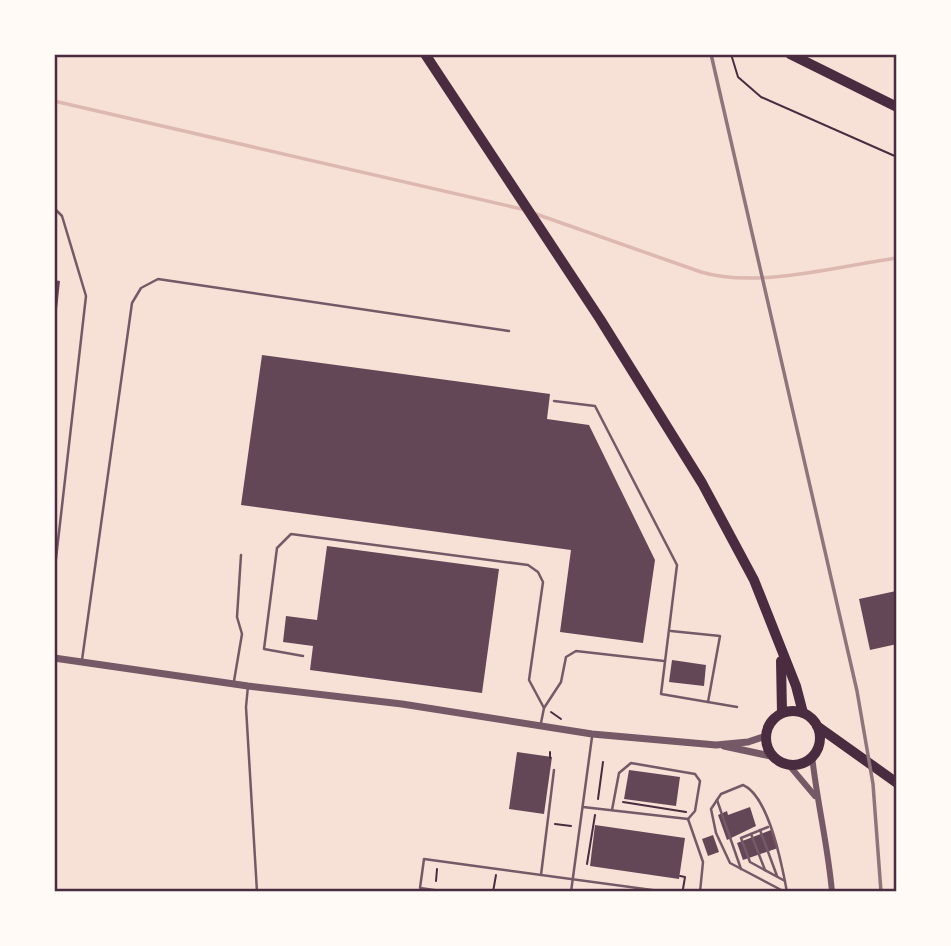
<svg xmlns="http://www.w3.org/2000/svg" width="951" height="946" font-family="Mulish,sans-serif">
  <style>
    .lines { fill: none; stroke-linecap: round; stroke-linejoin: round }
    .stream { stroke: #dcb8b0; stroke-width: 3.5 }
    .building { fill: #644757 }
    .path { stroke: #4a2c40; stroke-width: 2 }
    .service { stroke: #755966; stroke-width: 2.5 }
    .minor { stroke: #755966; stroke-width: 6 }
    .tertiary { stroke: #755966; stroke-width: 7 }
    .primary { stroke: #4a2c40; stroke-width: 10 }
    .rail { stroke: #8f747c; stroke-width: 3.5 }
    .neatline { fill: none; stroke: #4a2c40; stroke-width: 2.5 }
  </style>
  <rect width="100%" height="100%" fill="#f7e1d7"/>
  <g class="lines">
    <g class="stream">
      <polyline points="54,101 526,210"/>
      <path d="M533,213L701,272C757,289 839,266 897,258"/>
    </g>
  </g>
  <g class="building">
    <polygon points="54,280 60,281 56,319 54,319"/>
    <polygon points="262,355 550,394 547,419 589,425 655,560 643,643 560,632 571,550 241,505"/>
    <polygon points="327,546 499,569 482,693 310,670 313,646 283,642 286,616 317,620"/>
    <polygon points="896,591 897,644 870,650 859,599"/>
    <polygon points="672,660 706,665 704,686 669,682"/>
    <polygon points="517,752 552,757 544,814 509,809"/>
    <polygon points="629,770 680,777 676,806 624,799"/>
    <polygon points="750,807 756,826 727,840 718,815 727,811 728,815"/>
    <polygon points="595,825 685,838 679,879 590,866"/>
    <polygon points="771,830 778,848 743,860 737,843"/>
    <polygon points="713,835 719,852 708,856 702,839"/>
  </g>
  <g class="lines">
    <g class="path">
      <polyline points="731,54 738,77 761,97 897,157"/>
      <polyline points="551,712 561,719"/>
      <polyline points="550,758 550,752"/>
      <polyline points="598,799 603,762"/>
      <polyline points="623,802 686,812"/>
      <polyline points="555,824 571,826"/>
      <polyline points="587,864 595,815"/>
      <polyline points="680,876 685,877 683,889"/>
      <polyline points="436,881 437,869"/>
      <polyline points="493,892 496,875"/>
    </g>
    <g class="service">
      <polyline points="54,208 62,216 86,296 54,576"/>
      <polyline points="554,401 595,406 677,565 661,694 737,707"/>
      <polyline points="671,631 720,636 708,702"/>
      <polyline points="303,656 264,649 277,548 291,534 528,565 538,572 543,582 529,680 544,708"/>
      <polyline points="82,660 132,303 141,288 158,279 509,331"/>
      <polyline points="234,681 242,634 237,617 241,555"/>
      <polyline points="248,686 246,707 257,892"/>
      <polyline points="541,723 544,708 561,682 566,657 576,651 664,661"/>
      <polyline points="717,800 741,869"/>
      <polyline points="583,807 688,819"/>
      <polyline points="612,810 619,773 631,763 695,774 700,781 695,811 688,819"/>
      <polyline points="688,819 703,862 700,892"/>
      <polyline points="768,827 741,838 750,862 785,881"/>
      <polyline points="760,830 777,876"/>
      <polyline points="751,834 765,870"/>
      <polyline points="541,875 554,770"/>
      <polyline points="448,892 420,888 424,859 667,892"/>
      <polyline points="571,892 592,737"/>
      <path d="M785,892L730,863L716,833L711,809L721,794L743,785C769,796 782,865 787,892"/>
    </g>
    <g class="minor">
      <path d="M812,756C817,802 828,846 832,892"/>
      <polyline points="788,764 815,796"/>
    </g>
    <g class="tertiary">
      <polyline points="54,658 248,686 402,704 592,734 716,745 748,742 766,736"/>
      <polyline points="724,746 775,757"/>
    </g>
    <g class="primary">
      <polyline points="425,54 600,319 702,483 754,580 796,686 803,713"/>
      <polyline points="790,54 897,107"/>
      <polyline points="781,661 782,713"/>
      <circle cx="793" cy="738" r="27"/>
      <polyline points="817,726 897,783"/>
    </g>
    <polyline class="rail" points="711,54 857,691 873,784 881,892"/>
  </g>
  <rect width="951" height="946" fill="none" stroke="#fffaf5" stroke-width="112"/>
  <rect x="56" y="56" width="839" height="834" class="neatline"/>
</svg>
